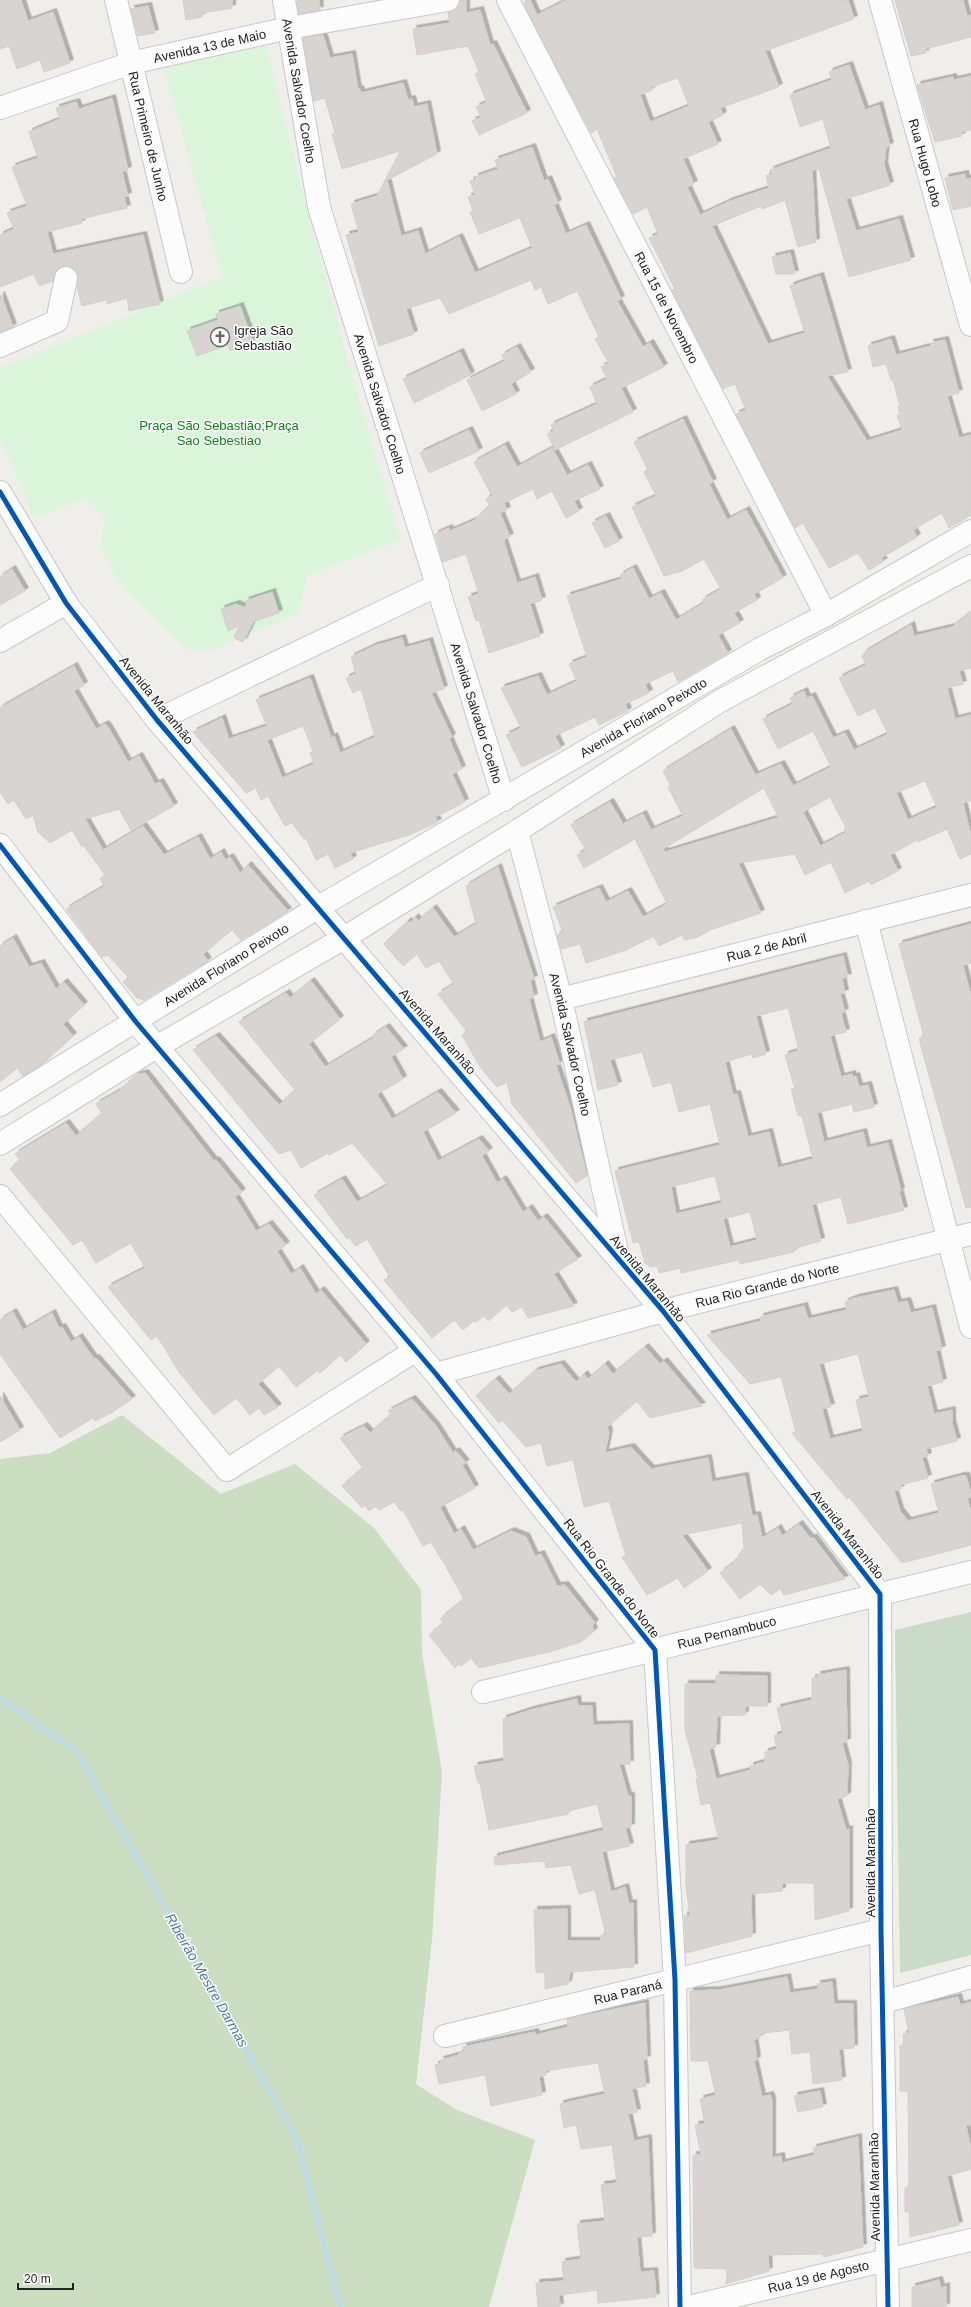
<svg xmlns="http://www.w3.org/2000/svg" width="971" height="2307" font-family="Arial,sans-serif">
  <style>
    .forest { fill: #cbdec1 }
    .cemetery { fill: #cadbca }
    .park { fill: #daf5da }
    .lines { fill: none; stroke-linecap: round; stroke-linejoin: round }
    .stream { stroke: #bfdbe3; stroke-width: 5.5 }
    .building { fill: #d7d4d2; stroke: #d3d0cc; fill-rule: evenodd; filter: url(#shadow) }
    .minor-casing { stroke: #c9c8c7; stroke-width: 24 }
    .minor { stroke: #fdfcfc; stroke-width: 22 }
    .cycleway-casing { stroke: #fff; stroke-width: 8 }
    .cycleway { stroke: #0057b8; stroke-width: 5 }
    .labels { text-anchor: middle; stroke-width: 3; stroke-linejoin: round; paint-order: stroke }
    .street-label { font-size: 13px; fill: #222; stroke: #fff }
    .poi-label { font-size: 13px; fill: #222; stroke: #fff; text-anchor: start }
    .park-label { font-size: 13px; fill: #0c8416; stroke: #fff }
    .water-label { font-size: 14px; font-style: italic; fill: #4a7aab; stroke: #fff }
  </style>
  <defs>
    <filter id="shadow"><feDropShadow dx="3.5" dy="-3.5" stdDeviation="0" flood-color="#0004"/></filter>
  </defs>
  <rect width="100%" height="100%" fill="#f0eeeb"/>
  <polygon class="forest" points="122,1415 221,1494 295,1464 374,1528 421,1590 422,1653 442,1772 432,1940 416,2084 457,2110 535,2140 489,2307 0,2307 0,1459 50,1453"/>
  <polygon class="cemetery" points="971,1612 971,1955 900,1973 895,1630"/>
  <path class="park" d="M265,43C307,210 349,376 401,539L307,576L298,613L220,647L193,652L171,635L123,588L100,547L106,519L86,498L34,518L0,438V368L222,277L163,64Z"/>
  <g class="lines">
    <polyline class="stream" points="0,1698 77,1752 297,2139 340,2307"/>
  </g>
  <g class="building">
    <polygon points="0,0 21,0 28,21 53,12 70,63 44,72 40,60 17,69 9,46 0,49"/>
    <polygon points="183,0 232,0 232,8 202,13 202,17 186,20"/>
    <polygon points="297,0 319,0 320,10 299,14"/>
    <polygon points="460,0 466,0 466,13 480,10 490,45 493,44 527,113 479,135 472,121 481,117 476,107 487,102 475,74 479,72 468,46 417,55 413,29 450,23 448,13 456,9"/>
    <path d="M526,0H530L537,15L567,0H848L854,19L765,51L779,87L720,108L723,115L708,122L718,144L683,159L694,184L687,187L700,215L730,201L769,188L766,176L772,174L770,170L831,148L823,119L800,127L790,95L832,80L829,72L849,65L865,110L879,105L890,146L886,147L884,165L890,185L846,199L856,231L899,219L911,260L849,277L819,169L812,170L816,242L798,247L785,200L762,209L761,206L712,226L768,344L805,333L790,286L820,276L848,372L827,376L867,441L902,430L897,415H900L898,406H900L893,380H891L886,364L873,367L868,346L891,339L896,355L931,346L930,343L945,340L959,393L947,396L959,438L971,435V515L949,528L942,513L913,530L917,537L881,558L884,561L869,570L858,553L829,568L803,523L795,528L736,414L746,410L735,384L723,389L672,290L675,289L649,238L658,234L647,207L633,214L614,178L617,177L597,129L591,133L524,5ZM678,78L689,106L650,122L640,95L652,90L651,87Z"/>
    <polygon points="895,0 963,0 967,16 971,15 971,37 925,49 926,53 911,56"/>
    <polygon points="148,6 155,33 138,36 131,9"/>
    <polygon points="323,35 330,58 352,54 358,90 360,89 361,93 403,83 408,100 412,99 414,107 427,104 437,154 387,180 401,236 418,231 425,254 459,237 475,273 532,248 520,218 479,234 470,212 473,211 468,197 475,195 470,181 476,180 475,177 498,169 495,160 532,147 544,181 548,179 558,203 554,205 566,234 586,225 621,299 617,301 643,347 650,343 664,367 621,388 633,412 555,450 547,434 554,431 551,425 597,404 590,387 607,379 601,367 609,363 595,339 599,337 577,291 548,304 541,287 535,290 531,280 449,314 440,298 406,309 414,334 379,346 346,235 359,232 351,204 377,196 400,151 342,169 332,134 335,133 325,98 314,101 313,99 303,38"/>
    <polygon points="971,76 971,130 961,132 962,136 935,142 917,85 953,77 954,80"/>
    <polygon points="112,98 128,170 122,172 128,196 124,197 127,208 81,219 82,223 47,232 53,254 143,235 160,304 129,311 127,298 107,304 106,300 82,306 77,286 78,274 74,268 68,266 57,269 53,281 39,286 34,274 0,287 0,235 14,229 7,213 27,206 12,167 38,158 29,132 60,119 56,108 76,102 79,109"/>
    <polygon points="965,174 966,179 971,178 971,206 953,210 945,178"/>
    <polygon points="790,253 795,274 776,274 772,257"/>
    <polygon points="1,295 13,327 0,332 0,296"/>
    <polygon points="240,306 253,342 230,351 228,345 197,356 187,331 218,320 216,314"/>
    <polygon points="517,347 531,372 511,384 516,394 482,411 467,380 505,361 502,355"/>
    <polygon points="460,352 471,375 414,403 403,379"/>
    <polygon points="683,419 713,482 709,484 727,520 746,510 783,578 754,594 757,600 734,613 740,623 718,635 728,653 678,682 673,671 645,684 649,693 625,704 628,711 599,725 595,717 555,736 561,748 522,767 506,735 521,728 501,688 538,676 547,695 577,681 569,664 587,657 567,596 622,579 620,575 633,568 649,599 661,593 676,620 704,603 702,600 721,589 704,559 682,571 664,576 632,507 656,496 644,472 648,470 634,442"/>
    <polygon points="469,430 479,451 429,473 420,453"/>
    <polygon points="505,445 517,467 552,448 567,475 588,465 600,489 574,501 579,511 566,518 552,491 537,499 533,489 504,503 507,510 500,513 510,537 505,539 504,542 517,583 535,577 542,600 530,604 540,636 489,653 479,620 476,621 468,597 479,594 466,554 443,562 435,534 449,528 450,531 475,520 489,505 486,499 492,496 474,462"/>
    <polygon points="606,516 619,541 605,548 592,523"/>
    <polygon points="12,569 25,591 0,605 0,577"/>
    <polygon points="272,592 279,613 253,622 243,642 234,638 239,626 228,631 221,609 236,604 245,608 247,603 245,601"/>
    <path d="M971,612V668L959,671L963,684L947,688L955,719L971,715V801L963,803L971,836V854L960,859L947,829L918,842L917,840L890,855L898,871L871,885L869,881L845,893L831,862L805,875L795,854L738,863L761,913L710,930L698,937L685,940L682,935L659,946L654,936L626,950L586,963L580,944L561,949L557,935L563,932L553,907L599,888L606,902L628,891L643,917L667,904L635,839L584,868L577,855L586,850L571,825L610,802L623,824L643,814L651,830L683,816L668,787L670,785L663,771L731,729L755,775L781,764L793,786L831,767L813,731L778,749L763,719L793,704L790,698L804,691L807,698L812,696L833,738L845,733L854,750L888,734L875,708L858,716L839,678L866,665L862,656L865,652L911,625L914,636L952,627ZM925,781L937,807L908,820L896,793ZM764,788L778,816L777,818L665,852L663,849ZM830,797L846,828L844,829L845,833L820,846L803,812Z"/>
    <path d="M402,638L405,648L429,641L444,689L431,693L452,737L449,739L462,769L452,774L465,802L435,817L438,822L409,835L350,853L353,859L335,868L328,854L316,860L306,838L304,839L292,823L285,826L268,796L261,800L256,788L246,793L193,732L222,718L229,739L267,726L256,700L310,678L331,738L334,736L340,753L375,737L361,689L353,693L346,678L356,674L351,657L374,646ZM303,726L313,751L310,753L314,764L282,778L267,740Z"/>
    <polygon points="74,666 84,685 74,691 96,729 105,724 108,727 128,762 139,756 155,784 160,782 174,806 131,830 119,809 85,819 103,850 143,826 164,855 198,837 210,859 221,852 225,860 230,857 240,873 248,865 288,911 241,940 232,930 203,954 208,961 144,1000 137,998 123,982 129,978 108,955 102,957 66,909 105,886 100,879 105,875 84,846 82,847 72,830 50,843 38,832 33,815 26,819 14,800 8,804 0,792 0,708"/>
    <polygon points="498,867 534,979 530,980 534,997 529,999 540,1042 551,1037 560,1064 556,1065 570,1107 587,1176 576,1183 512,1104 507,1082 497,1087 480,1067 462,1035 467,1032 438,994 454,984 439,961 426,968 417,954 403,966 384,944 408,921 410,923 415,917 418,921 433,908 454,937 476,924 466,886"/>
    <polygon points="971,924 971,963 963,965 971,997 971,1207 966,1208 923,1054 919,1038 924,1037 899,944"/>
    <polygon points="13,938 29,967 41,963 56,989 64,982 84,1005 63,1024 73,1036 40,1066 23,1076 17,1068 0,1082 0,946"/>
    <path d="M843,956L848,977L842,978L845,993L840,994L845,1012L841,1013L846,1032L830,1036L841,1077L852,1074L853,1077L856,1076L859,1087L868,1085L874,1107L854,1112L852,1104L817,1113L824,1142L863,1132L867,1148L888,1143L901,1191H899L904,1210L848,1224L841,1197L812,1205L821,1241L796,1248L794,1252L740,1264L739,1260L681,1273L680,1268L659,1273L657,1266L650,1267L645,1263L639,1242L633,1243L615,1171L720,1145L710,1104L679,1112L671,1082L653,1087L642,1052L610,1060L618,1085L598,1090L584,1022ZM788,1008L798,1046L797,1051L785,1055L795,1089H791L798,1116H802L813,1159L778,1168L769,1132L748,1137L737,1094L733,1095L725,1062L752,1054L753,1058L766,1054L756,1016ZM715,1176L722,1203L676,1214L671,1187ZM750,1212L757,1240L730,1247L723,1219Z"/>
    <polygon points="311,981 340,1019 309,1044 325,1067 373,1038 373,1035 386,1027 404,1049 391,1057 403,1079 377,1094 392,1119 438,1092 456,1113 423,1132 438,1161 479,1139 489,1151 482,1156 497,1183 503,1179 523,1212 529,1208 538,1221 544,1217 578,1259 554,1274 574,1306 528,1318 522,1307 512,1312 507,1305 488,1321 484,1316 476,1322 473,1321 463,1330 454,1320 432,1338 384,1280 390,1277 367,1239 356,1246 349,1238 347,1239 314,1195 342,1179 357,1202 388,1185 352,1143 329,1155 328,1153 301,1168 291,1150 279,1154 193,1050 216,1036 279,1105 295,1090 239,1022 286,993 290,998"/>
    <polygon points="145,1073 214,1161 216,1160 242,1192 235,1197 256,1231 269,1224 286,1245 277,1251 291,1274 300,1268 316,1294 321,1290 366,1344 346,1362 340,1355 320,1373 318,1370 296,1387 279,1366 258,1384 278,1407 264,1415 259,1408 250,1415 236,1398 214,1415 179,1372 157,1336 151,1340 108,1287 145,1268 131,1243 96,1263 82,1240 73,1245 10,1169 20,1160 15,1154 66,1123 76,1136 102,1114 96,1104 119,1091 137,1075"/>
    <path d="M894,1290L898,1303L907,1301L911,1313L932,1308L942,1349L936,1351L943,1382L927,1386L934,1414L952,1410V1423L957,1441L926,1449L928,1456L922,1458L928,1478L900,1485L901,1489L894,1491L900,1511L908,1521L939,1513L931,1484L961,1476H966L971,1494V1497L967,1498L971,1512V1545L902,1563L849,1497L847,1499L792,1433L796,1432L781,1377L750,1384L707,1335L761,1321L760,1317L804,1306L808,1319L847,1310L845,1302L855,1298ZM858,1354L869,1397L856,1400L863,1431L830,1439L822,1409L831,1407L819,1364Z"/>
    <polygon points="13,1312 23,1330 52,1313 59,1328 62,1327 71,1342 79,1337 94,1359 96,1358 132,1399 111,1413 95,1421 93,1418 60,1438 0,1354 0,1320"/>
    <polygon points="645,1347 660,1364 664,1361 702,1406 650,1418 637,1401 607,1427 609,1433 605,1453 631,1447 651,1469 708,1458 712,1482 745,1476 752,1516 757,1515 762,1538 778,1528 782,1536 799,1524 811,1539 813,1537 845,1579 784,1595 780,1589 771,1595 760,1584 740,1599 720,1573 740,1557 738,1555 744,1549 742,1523 682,1535 708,1571 684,1588 678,1578 647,1595 622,1557 626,1556 609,1501 584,1507 573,1460 547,1466 541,1443 526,1447 502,1420 499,1423 476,1396 496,1379 509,1394 535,1371 561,1364 576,1382 584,1374 588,1379 605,1364 613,1374"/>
    <polygon points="0,1396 20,1430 0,1442"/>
    <polygon points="412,1399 436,1426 453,1453 456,1451 466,1463 462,1465 475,1488 440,1507 454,1534 461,1529 473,1550 511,1531 526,1537 535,1556 541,1554 557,1586 565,1585 595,1623 592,1626 594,1631 581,1642 549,1652 479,1668 471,1658 461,1666 459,1664 455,1668 429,1635 444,1623 440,1619 464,1599 445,1565 431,1542 423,1546 403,1510 401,1511 394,1502 379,1510 376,1506 369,1511 365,1505 362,1508 342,1486 363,1468 340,1438 364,1426 370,1433 391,1415 388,1411"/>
    <polygon points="846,1670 847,1742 842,1743 848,1765 847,1796 837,1799 846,1830 849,1829 849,1911 815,1920 814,1883 782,1883 782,1891 751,1894 752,1936 686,1953 684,1915 690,1916 686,1886 686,1845 719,1840 710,1803 701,1805 696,1779 698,1778 685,1730 685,1684 716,1684 716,1675 767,1676 767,1706 745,1706 745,1715 717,1716 716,1747 709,1749 716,1779 751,1770 750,1766 765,1762 765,1752 777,1749 774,1736 783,1733 777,1708 812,1700 812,1678 818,1678 817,1675"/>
    <polygon points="577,1699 578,1706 592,1706 593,1725 629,1724 630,1764 619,1764 628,1796 631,1796 631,1827 625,1828 630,1846 602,1852 611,1892 625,1887 629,1904 633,1903 634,1967 570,1972 568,1984 545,1989 545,1973 536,1972 534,1910 567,1909 567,1941 601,1941 601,1935 606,1935 595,1890 579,1894 571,1865 546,1868 545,1861 495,1865 494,1857 604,1830 597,1804 569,1811 568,1814 489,1830 480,1783 478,1783 474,1766 504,1761 503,1719 530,1710"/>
    <polygon points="787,1977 790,1993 818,1989 817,1984 832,1982 834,2004 853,2004 854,2048 839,2049 842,2080 813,2084 810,2052 792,2054 789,2030 774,2032 772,2025 772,2032 760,2034 760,2038 754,2039 757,2060 754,2061 762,2097 770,2095 772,2100 772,2158 781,2156 782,2163 815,2155 813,2148 858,2137 863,2247 824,2257 823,2254 768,2255 769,2271 726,2284 727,2269 694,2268 693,2155 701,2155 695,2125 705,2124 700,2099 716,2095 708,2061 691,2061 690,1991 719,1990"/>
    <polygon points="958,1997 960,2005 971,2002 971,2124 966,2126 971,2149 971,2169 947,2176 959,2225 910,2237 909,2212 905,2212 905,2188 909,2187 908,2091 900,2091 900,2046 904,2046 903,2034 909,2033 904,2009"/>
    <polygon points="645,2003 647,2059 643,2060 646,2086 632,2089 637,2112 628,2114 634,2141 648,2138 652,2236 637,2237 640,2272 654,2271 656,2297 598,2303 597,2290 559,2295 560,2307 538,2307 536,2283 564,2281 562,2262 581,2259 577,2224 605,2221 601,2185 617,2183 612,2145 581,2149 576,2125 564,2128 560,2104 605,2094 598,2063 545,2071 546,2075 539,2077 542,2095 491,2106 485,2075 439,2084 435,2065 441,2063 440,2060 459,2055 459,2053 464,2052 463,2047 535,2032 536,2035 568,2027 567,2019"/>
    <polygon points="820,2091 823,2107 798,2112 794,2096"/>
    <polygon points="939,2280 941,2288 946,2286 946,2307 912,2307 912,2287"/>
  </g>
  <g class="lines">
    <g class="minor-casing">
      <g id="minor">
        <path id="s1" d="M116,0L181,272"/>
        <path id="s2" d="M284,0L319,207L504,800"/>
        <path id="s3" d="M508,0L826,615"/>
        <path id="s4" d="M880,0L971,325"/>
        <path id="s5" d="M0,108L131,63L289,28L448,0"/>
        <polyline points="0,346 57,321 66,278"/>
        <polyline points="0,492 66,603 157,720 663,1311 880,1594 881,1930 888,2307"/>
        <polyline points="0,641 66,603"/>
        <polyline points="157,720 438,585"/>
        <path id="s6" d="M517,831L561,999L618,1256"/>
        <polyline points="0,845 136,1022 436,1374 655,1650 675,1980 680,2307"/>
        <polyline points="866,921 971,1327"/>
        <path id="s7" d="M561,999L971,895"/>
        <path id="s8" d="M0,1105L317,908L760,649L826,615L971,531"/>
        <polyline points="0,1144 158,1046 344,938 517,831 720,701 971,566"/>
        <polyline points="0,1196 227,1470 416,1350"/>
        <path id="s9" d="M436,1374L663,1311L971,1234"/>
        <path id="s10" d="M483,1692L971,1572"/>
        <polyline points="884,2002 971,1977"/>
        <path id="s11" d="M445,2036L881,1930"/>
        <path id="s12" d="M689,2307L971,2240"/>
      </g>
    </g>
    <use href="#minor" class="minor"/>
    <g class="cycleway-casing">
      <g id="cycleway">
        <polyline points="0,492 66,603 157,720 663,1311 880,1594 881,1930 888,2307"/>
        <polyline points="0,845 136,1022 436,1374 655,1650 675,1980 680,2307"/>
      </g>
    </g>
    <use href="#cycleway" class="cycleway"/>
  </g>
  <defs>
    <g id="church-ring" transform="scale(1)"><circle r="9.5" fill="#fff" stroke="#6a6968" stroke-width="1.5"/><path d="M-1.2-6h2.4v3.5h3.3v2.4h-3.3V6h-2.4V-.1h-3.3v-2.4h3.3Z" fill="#6a6968"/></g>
  </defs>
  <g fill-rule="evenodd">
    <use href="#church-ring" x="220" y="337"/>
  </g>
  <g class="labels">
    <g class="street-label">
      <text dy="5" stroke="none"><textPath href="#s5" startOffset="219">Avenida 13 de Maio</textPath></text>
      <text dy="5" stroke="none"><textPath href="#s2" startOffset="92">Avenida Salvador Coelho</textPath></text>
      <text dy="5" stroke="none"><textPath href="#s1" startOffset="140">Rua Primeiro de Junho</textPath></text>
      <text dy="5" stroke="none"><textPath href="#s4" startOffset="169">Rua Hugo Lobo</textPath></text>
      <text dy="5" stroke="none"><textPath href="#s3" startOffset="346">Rua 15 de Novembro</textPath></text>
      <text dy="5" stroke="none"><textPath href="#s2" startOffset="416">Avenida Salvador Coelho</textPath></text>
      <text transform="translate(157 700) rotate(51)" y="5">Avenida Maranhão</text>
      <text dy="5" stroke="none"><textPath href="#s2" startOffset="740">Avenida Salvador Coelho</textPath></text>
      <text dy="5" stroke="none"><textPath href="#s8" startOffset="751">Avenida Floriano Peixoto</textPath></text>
      <text dy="5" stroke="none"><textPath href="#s7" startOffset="212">Rua 2 de Abril</textPath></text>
      <text dy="5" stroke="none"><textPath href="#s8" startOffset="266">Avenida Floriano Peixoto</textPath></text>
      <text transform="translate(438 1031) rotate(49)" y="5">Avenida Maranhão</text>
      <text dy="5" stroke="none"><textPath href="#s6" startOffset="220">Avenida Salvador Coelho</textPath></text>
      <text transform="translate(648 1278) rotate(50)" y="5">Avenida Maranhão</text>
      <text dy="5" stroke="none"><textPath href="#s9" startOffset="343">Rua Rio Grande do Norte</textPath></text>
      <text transform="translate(848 1534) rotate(52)" y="5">Avenida Maranhão</text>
      <text transform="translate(612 1578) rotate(52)" y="5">Rua Rio Grande do Norte</text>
      <text dy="5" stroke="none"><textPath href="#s10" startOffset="251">Rua Pernambuco</textPath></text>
      <text transform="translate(870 1863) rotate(-90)" y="5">Avenida Maranhão</text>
      <text dy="5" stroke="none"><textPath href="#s11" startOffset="188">Rua Paraná</textPath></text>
      <text transform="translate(874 2187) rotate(-91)" y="5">Avenida Maranhão</text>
      <text dy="5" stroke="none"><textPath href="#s12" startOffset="133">Rua 19 de Agosto</textPath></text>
    </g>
    <g class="poi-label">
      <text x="234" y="335">Igreja São<tspan x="234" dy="15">Sebastião</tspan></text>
    </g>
    <g class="park-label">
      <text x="219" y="430">Praça São Sebastião;Praça<tspan x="219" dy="15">Sao Sebestiao</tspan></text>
    </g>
    <g class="water-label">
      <text transform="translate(207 1980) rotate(60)" y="5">Ribeirão Mestre Darmas</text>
    </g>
  </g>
  <path d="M18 2283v6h55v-6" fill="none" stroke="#222222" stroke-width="2"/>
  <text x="24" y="2283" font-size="12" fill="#222222" stroke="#ffffff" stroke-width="3" paint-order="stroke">20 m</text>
</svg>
